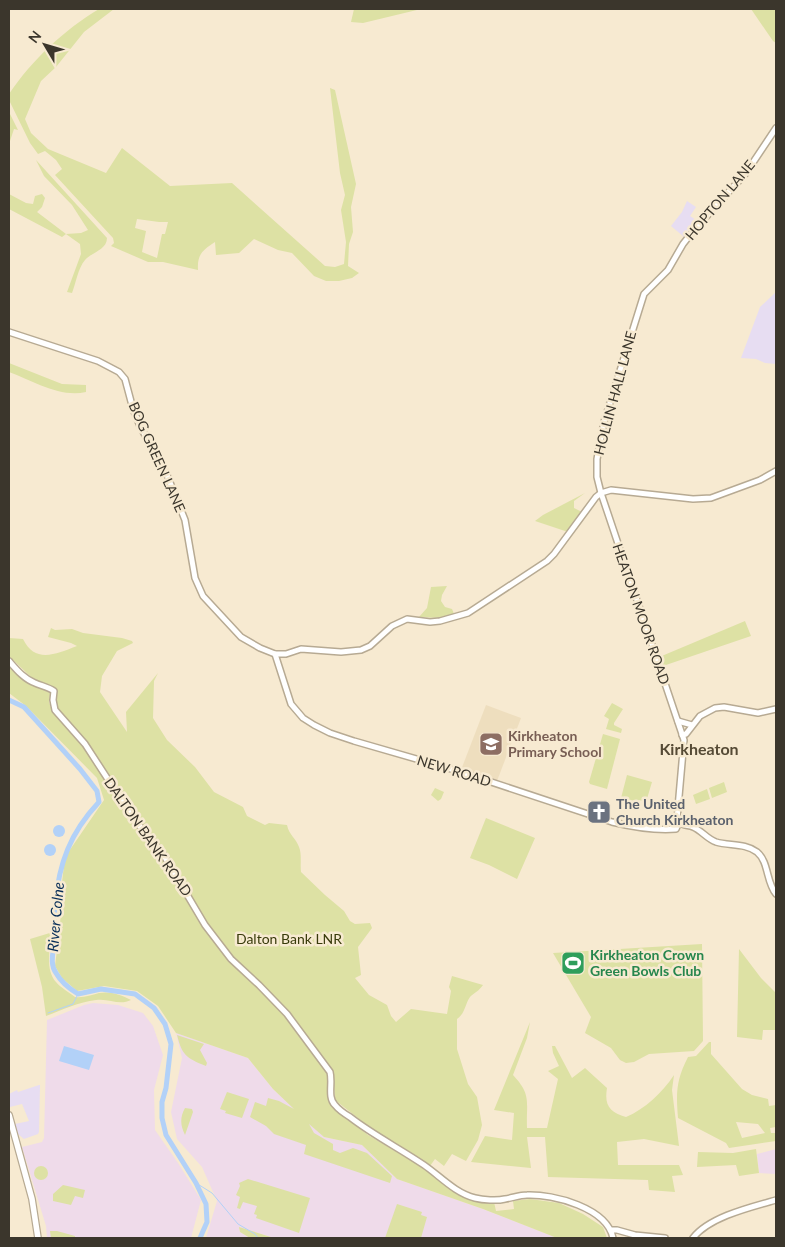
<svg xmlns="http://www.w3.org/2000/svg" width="785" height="1247" font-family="Lato,sans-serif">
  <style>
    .commercial { fill: #e7ddf2 }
    .industrial { fill: #efdbea }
    .built { fill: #eedebe }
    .green { fill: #dde1a4; fill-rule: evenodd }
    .water { fill: #b2d1f8 }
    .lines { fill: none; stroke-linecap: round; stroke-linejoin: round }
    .stream { stroke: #b2d1f8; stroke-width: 1 }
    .river { stroke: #b2d1f8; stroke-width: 5 }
    .secondary-casing { stroke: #b7aa93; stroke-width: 8 }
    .primary-casing { stroke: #b7aa93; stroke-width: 8 }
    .secondary { stroke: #fff; stroke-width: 5 }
    .primary { stroke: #fff; stroke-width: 5.5 }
    .labels { text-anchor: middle; stroke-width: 5; stroke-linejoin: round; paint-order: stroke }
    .street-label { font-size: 14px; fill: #3b362c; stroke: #f7ead1 }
    .education-label { font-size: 14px; font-weight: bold; fill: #785e54; stroke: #f7ead1; text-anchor: start }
    .worship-label { font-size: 14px; font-weight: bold; fill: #5b616d; stroke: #f7ead1; text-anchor: start }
    .park-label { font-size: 14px; fill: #393b0b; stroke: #f7ead1 }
    .leisure-label { font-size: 14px; font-weight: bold; fill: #27864d; stroke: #f7ead1; text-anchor: start }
    .water-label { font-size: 15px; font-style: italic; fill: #072d58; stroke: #f7ead1 }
    .quarter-label { font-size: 16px; font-weight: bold; fill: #554a35; stroke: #f7ead1 }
  </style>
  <rect width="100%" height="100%" fill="#f7ead1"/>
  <g class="commercial">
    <polygon points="687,201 696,207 690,216 699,222 684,241 683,236 671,226 682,212"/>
    <polygon points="776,292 776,364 765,363 756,359 741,358 760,307"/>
    <polygon points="39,1085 40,1085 39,1132 38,1134 24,1139 18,1134 15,1124 29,1121 22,1104 10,1107 9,1094 17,1090 20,1097 18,1092"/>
  </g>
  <g class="industrial">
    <polygon points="93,1003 118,1005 143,1013 153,1026 163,1055 154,1090 155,1130 178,1163 201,1200 191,1238 47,1238 46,1226 22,1147 42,1142 44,1138 47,1020 84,1005"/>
    <polygon points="176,1033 248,1058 273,1089 324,1137 362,1145 397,1179 483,1209 557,1238 274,1238 239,1227 240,1232 250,1238 206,1238 217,1201 202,1167 177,1139 171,1112 182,1058"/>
    <polygon points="776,1149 776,1174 759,1173 757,1154"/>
  </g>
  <polygon class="built" points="486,705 521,718 497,781 461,770"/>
  <g class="green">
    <path d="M99,9H114L84,32L56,67L41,81L25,119L31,133L48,149L106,173L122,148L170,186L232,183L325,266L335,267L344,264L346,242L341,210L345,195L340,173L330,88L335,90L356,184L351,207L353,232L349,244L348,266L359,273L352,278L339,281H326L314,276L292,253L278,250L254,239L239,253L216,255L215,242C203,250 197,254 198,270L163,262H148L111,246L114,243L113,238L55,175L62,169L56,160L45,151L38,154L30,143L9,100V94C32,60 64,30 99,9ZM137,219L159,222H168L165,234H162L157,258L142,252L146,231L135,228Z"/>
    <polygon points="354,9 421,9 363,23 351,22"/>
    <polygon points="751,9 776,9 776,43 773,41"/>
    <polygon points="9,112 18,130 14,129 9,144"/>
    <path d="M36,160L107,238C107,250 92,252 85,260C78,268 76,283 72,293L67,292L81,254L80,244L66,234L62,237L9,209V194L26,203L33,204L35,196L42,194L45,198L42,207L37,212L66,234L81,233L88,230L72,205L44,176Z"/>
    <path d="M9,363L62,384L86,385V392C60,398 33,381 9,372Z"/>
    <polygon points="585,493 574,501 574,508 582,512 568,532 535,521 543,515"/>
    <polygon points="447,586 442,595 441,601 445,607 452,609 455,616 440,618 419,617 427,608 431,587"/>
    <polygon points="745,621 751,636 660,667 657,658"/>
    <path d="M51,628L55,630L72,629L83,633L122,638L132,641L133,643L117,651L102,676L100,692L127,732L126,712L158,673L154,681L153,718L167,740L195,767L214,792L243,807L247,816L265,825L269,823L287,825C289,835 296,838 299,847C302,854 300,864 301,872L325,895L344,911L350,921L355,924L370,923L372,928L358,947L361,975L355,978L369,995L387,1005L391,1016L396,1022L411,1009L447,1014L451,991L449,987L452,976L483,985C479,991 474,993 470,997C465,1004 465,1014 457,1019V1049L468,1084L477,1097L482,1125L478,1140L466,1161L452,1154L444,1166L435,1159L430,1166L368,1126L335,1100L333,1072L285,1008L232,957L207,926L196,904L191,905L204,927L229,961L286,1015L297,1033L327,1072L328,1100L334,1108L368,1135L420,1166L453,1189L474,1201L494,1202L496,1211L514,1209L513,1201L530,1199L559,1203L583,1214L603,1227L607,1238H557L483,1209L397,1179L362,1145L324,1137L309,1124L314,1133L333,1144V1150L340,1153L353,1148L367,1153L392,1176L390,1183L304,1154L306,1145L274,1134L266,1126L250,1117L255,1102L266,1106L268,1098L279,1101L294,1109L273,1089L248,1058L176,1033L158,1006L137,991L104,986L77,991L62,978L55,966L59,933L51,935C50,951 45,969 56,982C61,988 69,992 75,997C84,998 91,995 99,993C111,991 121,995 131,1000C119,1006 109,998 96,1000C79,1002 62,1010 46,1016L42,987L30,939L63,929L60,926L62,882L65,857L104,800L97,778L26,706L9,693V665L20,677L50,693L49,702L53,713L84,748L101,774L105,771L57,709V691L51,687L34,680L9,656V638L23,639C35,664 56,654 77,646L71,643L48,637Z"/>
    <polygon points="612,703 623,709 614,723 614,725 622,729 621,733 606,729 609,719 604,716"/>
    <polygon points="603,734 620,739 607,789 590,784 589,782"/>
    <polygon points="627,775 652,782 646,802 639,800 638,802 621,798"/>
    <polygon points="724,782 727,792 712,798 709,788"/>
    <polygon points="435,788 444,792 441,799 438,801 431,795"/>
    <polygon points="707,789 710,799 696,804 693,795"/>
    <polygon points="486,818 535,838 517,879 489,865 470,858"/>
    <polygon points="702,944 703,1041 694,1051 649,1054 634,1062 626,1063 620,1060 611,1048 585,1033 591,1017 553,953"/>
    <polygon points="739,949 761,978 776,993 776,1030 763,1030 762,1040 737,1037"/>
    <path d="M530,1022L527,1038L513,1075C532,1095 526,1102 527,1128H547L558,1079L548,1071L559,1066L553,1053L552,1046H555L572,1078L585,1068L607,1088C604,1106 610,1112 626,1117C645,1109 662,1093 674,1075L672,1090L679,1146L644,1139L617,1142L618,1165H679L683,1175L672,1176L675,1192L649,1190L648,1180L548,1177L545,1137H527L531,1168L471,1162L485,1136L512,1140L514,1113L494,1110Z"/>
    <path d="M177,1035L204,1044L200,1050L207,1063L206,1066C186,1058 182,1055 177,1035Z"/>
    <path d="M709,1042H711V1054L742,1089L752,1095L768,1099L769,1106L776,1105V1127L770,1128L771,1133H776V1141L729,1148L726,1143L678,1118C676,1093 676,1080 688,1057L696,1056ZM736,1122L758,1124L765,1133L742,1138Z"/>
    <polygon points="227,1092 249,1099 242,1118 225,1113 226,1111 220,1109"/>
    <path d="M185,1108L192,1109L193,1112L185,1135C180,1125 180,1117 185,1108Z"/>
    <polygon points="756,1149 759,1173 739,1176 736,1165 697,1167 698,1152 733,1153"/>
    <circle cx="41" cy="1173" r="7"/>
    <polygon points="248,1179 310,1198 299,1233 256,1218 257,1215 254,1214 257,1206 243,1202 240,1209 237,1208 240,1197 236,1195 240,1186 239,1183"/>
    <polygon points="63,1185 85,1190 83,1198 75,1196 71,1205 53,1201 53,1194"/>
    <polygon points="397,1204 422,1212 421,1215 427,1217 421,1238 385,1238"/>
    <polygon points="239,1227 274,1238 250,1238 240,1232"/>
    <polygon points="50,1231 57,1231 75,1236 75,1238 51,1238"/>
  </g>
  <g class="water">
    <circle cx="59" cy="831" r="6"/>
    <circle cx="50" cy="850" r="6"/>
    <polygon points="64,1046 94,1055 89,1070 59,1061"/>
  </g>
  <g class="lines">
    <g class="stream">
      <polyline points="48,1013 73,1004 78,994"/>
      <polyline points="196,1183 212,1193 238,1224 255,1234 258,1238"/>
    </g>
    <path class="river" d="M9,700L24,707L80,769L97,791L99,802C70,833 59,863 55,905C54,917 55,928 54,940C54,951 49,963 56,973C61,982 70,989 78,994L101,989L135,994L154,1008L165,1024L171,1044L166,1088L162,1102V1118L166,1135L196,1183L206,1204L207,1222L200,1238"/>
    <g class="secondary-casing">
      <g id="secondary">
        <polyline points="9,332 98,361 119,372 125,379 133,409 140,426 167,475 185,520 195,578 203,596 241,637 260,648 275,654 286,654 301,649 341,652 361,650 370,646 392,626 407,619 430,622 440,621 468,613 547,561 554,554 596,497 601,493 611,490 693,499 711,498 760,480 776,471"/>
        <path d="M275,654L291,704L303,718L314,725L330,733L354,741L458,771L612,822C633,827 654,831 676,829L679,822"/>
        <path d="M9,661C16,669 24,679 35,683C42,686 48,687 54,691L53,700L55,710L85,744L133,818L163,854L205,925L231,959L259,985L287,1014L330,1072C333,1083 327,1097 335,1105C339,1110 345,1114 350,1117C373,1135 399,1148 424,1165C440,1176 455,1193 475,1198C483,1200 497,1201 505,1199C512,1198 520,1195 527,1195C554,1194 607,1208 613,1238"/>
        <polyline points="678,721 692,725"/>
        <polyline points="682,735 686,734 700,716 715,708 724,707 758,713 776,709"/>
        <polyline points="679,822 677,819 684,740 601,493 597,477 597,459 604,422 644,294 668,270 683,244 694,230 746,173 776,128"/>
        <path d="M679,822C683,826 688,825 693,827C701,830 707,839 716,842C729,846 745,843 757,852C769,862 766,882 776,894"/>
        <polyline points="612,1230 617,1230 635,1235 665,1238"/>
        <path d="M693,1238C709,1217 751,1207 776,1200"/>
      </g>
    </g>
    <g class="primary-casing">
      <polyline id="primary" points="9,1115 32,1199 38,1238"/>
    </g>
    <use href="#secondary" class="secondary"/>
    <use href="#primary" class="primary"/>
  </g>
  <defs>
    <g id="school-square" transform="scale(1.25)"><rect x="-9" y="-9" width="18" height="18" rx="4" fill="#8d6e63" stroke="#f7ead1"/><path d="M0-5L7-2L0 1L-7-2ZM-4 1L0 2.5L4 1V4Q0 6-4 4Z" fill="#fff"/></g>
    <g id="church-square" transform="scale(1.25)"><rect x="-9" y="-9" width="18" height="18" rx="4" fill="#6b7280" stroke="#f7ead1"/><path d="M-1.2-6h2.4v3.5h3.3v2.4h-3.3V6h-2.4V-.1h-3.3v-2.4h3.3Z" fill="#fff"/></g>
    <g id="stadium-square" transform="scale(1.25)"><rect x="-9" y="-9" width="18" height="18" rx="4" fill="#2e9e5b" stroke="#f7ead1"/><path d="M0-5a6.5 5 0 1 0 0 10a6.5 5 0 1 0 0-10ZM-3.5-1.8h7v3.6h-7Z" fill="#fff"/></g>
  </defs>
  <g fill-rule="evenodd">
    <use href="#school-square" x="491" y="744"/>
    <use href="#church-square" x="599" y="812"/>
    <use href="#stadium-square" x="573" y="963"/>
  </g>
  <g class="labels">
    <g class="street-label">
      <text transform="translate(720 200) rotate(-50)" y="5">HOPTON LANE</text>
      <text transform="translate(615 393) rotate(-75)" y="5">HOLLIN HALL LANE</text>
      <text transform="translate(157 457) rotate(66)" y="5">BOG GREEN LANE</text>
      <text transform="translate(641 614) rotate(71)" y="5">HEATON MOOR ROAD</text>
      <text transform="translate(454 771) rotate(17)" y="5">NEW ROAD</text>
      <text transform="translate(148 837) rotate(55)" y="5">DALTON BANK ROAD</text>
    </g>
    <g class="education-label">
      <text x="508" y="741">Kirkheaton<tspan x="508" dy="16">Primary School</tspan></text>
    </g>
    <g class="worship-label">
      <text x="616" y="809">The United<tspan x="616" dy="16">Church Kirkheaton</tspan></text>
    </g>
    <g class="park-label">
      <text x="289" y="944">Dalton Bank LNR</text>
    </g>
    <g class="leisure-label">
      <text x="590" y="960">Kirkheaton Crown<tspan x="590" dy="16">Green Bowls Club</tspan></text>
    </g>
    <g class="water-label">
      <text transform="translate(56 917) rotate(-85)" y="5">River Colne</text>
    </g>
    <g class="quarter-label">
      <text x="699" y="755">Kirkheaton</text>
    </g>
  </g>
  <rect width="785" height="1247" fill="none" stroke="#3b362c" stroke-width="20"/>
  <g transform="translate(45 45) rotate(308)" stroke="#f7ead1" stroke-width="4" paint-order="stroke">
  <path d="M0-4L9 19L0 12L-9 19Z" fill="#3b362c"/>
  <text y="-8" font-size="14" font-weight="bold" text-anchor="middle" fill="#3b362c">N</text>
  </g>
</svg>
